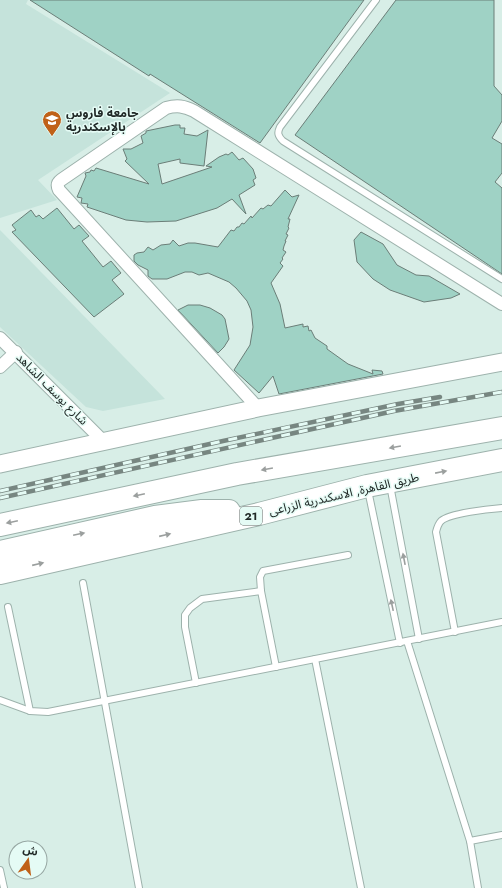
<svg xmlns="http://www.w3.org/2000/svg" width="502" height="888" font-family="Jost,'Noto Sans Arabic',sans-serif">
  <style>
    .built { fill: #c5e3db }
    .building { fill: #9fd2c5; stroke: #6b7e78 }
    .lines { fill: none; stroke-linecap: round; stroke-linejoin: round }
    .lane-casing { stroke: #9db2ac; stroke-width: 8 }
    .street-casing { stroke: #9db2ac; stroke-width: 14 }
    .secondary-casing { stroke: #9db2ac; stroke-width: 19 }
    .highway-casing { stroke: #9db2ac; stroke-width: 24 }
    .lane { stroke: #fff; stroke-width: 6 }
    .street { stroke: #fff; stroke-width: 12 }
    .secondary { stroke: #fff; stroke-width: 17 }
    .highway { stroke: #fff; stroke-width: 22 }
    .rail-casing { stroke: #778681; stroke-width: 4.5 }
    .rail { stroke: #e5fbf5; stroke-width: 3; stroke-dasharray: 9; stroke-linecap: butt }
    .oneway { fill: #9b9f9e }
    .labels { text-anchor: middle; stroke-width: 3; stroke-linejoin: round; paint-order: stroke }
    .shield { fill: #e5fbf5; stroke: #5c6865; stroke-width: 1 }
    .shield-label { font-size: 11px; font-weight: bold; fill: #212927 }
    .poi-label { font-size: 12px; font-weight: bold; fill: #212927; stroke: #e5fbf5; text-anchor: start }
    .street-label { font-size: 12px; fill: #212927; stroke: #e5fbf5 }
  </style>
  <rect width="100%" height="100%" fill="#d8eee7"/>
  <g class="built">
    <polygon points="0,0 28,0 26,4 170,93 38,180 57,200 0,218"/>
    <polygon points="0,230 165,399 103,411 86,407 0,327"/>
  </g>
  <g class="building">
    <polygon points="30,0 364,0 260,143 150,74 149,76"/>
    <polygon points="396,0 494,0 494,86 502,95 502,121 492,138 502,144 502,173 495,182 502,188 502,274 295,135"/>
    <polygon points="175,125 180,125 180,128 185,128 184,134 197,136 208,130 204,166 180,163 180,159 158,164 162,184 212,167 206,166 219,157 226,154 228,155 232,152 239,160 243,158 253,169 256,178 253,180 255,185 239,195 246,214 232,199 217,208 176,221 147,222 126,220 87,207 88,204 81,203 82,198 77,197 86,176 85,173 90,172 91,170 94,171 96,168 149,184 125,161 127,159 123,149 131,149 143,143 141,136 146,133 146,131"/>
    <polygon points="285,190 292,197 299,195 288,219 290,219 288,227 289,228 286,234 288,235 285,241 286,241 284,246 283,250 286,252 282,258 283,259 280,263 283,266 271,283 280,304 285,328 303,324 303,327 308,326 309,331 311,330 315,338 327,346 327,349 348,364 373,374 372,370 382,371 383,374 279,394 273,376 259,393 234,370 250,345 253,327 251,310 247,301 236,288 229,282 208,273 199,275 192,272 185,272 167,279 152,279 148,276 148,270 138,265 134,261 134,255 137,253 144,252 148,247 153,250 161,245 170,244 173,240 179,246 188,243 195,243 218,247 231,230 234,231 237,227 239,227 242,223 244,224 251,216 252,218 261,208 263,209 268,205 271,206"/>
    <polygon points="57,208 74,229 79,225 89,236 82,241 103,267 111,261 121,273 112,280 124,294 94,317 12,232 16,230 12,225 31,210 36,217 39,215 43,219"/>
    <polygon points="361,232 383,244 397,265 416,275 429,276 460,294 451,298 424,302 390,290 373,279 357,262 354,240"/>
    <polygon points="188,305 200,305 210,308 222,315 225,319 229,339 224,347 218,353 178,310"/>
  </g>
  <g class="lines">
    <g class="lane-casing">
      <g id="lane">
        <path d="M376,0L280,127C277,133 278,136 283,141L502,279"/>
        <polyline points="390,485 419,639"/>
        <polyline points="368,490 400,643"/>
        <polyline points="83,583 139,888"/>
        <polyline points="8,607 30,711"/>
        <path d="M455,632L436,532C437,528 438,524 441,521C450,513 489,509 502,508"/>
        <polyline points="407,641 470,841 478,888"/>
        <polyline points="315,659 361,888"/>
        <polyline points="276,667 261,591 260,577 263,571 348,555"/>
        <polyline points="196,683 185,627 185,615 190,608 202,599 261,591"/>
        <polyline points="0,700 30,711 48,712 502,622"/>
        <polyline points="470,841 502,835"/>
        <polyline points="0,870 4,888"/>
      </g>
    </g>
    <g class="street-casing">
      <g id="street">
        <polyline points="0,338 103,441"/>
        <polyline points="0,367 16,352"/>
        <path d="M258,408L59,190C57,186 57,183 61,180L166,108C177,105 184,106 194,111L502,304"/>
      </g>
    </g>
    <g class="secondary-casing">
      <polyline id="secondary" points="0,464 258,408 502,362"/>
    </g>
    <g class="highway-casing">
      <g id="highway">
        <polyline points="0,525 237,474 502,428"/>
        <polyline points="0,552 155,517 202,511 229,511"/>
        <polyline points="0,573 259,514 367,486 502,460"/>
      </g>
    </g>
    <use href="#lane" class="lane"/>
    <use href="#street" class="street"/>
    <use href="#secondary" class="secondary"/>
    <use href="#highway" class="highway"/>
    <g class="rail-casing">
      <g id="rail">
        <polyline points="0,491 223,441 398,404 440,397"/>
        <polyline points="0,498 394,411 502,392"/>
      </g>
    </g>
    <use href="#rail" class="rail"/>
  </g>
  <defs><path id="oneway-solid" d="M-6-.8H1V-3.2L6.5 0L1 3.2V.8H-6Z"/></defs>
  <g class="oneway">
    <use href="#oneway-solid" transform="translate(395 447) rotate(170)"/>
    <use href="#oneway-solid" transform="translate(267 469) rotate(170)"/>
    <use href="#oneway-solid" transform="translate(441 472) rotate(-11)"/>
    <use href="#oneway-solid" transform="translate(139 495) rotate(168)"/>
    <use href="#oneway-solid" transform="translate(12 522) rotate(168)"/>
    <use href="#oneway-solid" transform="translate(79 534) rotate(-12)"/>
    <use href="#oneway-solid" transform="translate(165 535) rotate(-13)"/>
    <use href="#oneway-solid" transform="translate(404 559) rotate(-101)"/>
    <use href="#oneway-solid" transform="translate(38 564) rotate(-13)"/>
    <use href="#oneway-solid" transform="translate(392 605) rotate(-102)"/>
  </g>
  <defs>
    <g id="university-pin" transform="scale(1)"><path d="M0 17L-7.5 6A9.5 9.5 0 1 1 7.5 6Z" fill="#c06118" stroke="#e5fbf5"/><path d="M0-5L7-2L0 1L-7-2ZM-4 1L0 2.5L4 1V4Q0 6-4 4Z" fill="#fff"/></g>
  </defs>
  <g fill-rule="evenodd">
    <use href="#university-pin" x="52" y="120"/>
  </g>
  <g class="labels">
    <rect class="shield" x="240" y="507" width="22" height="18" rx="3"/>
    <g class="shield-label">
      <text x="251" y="520">21</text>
    </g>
    <g class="poi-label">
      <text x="66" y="117">جامعة فاروس<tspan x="66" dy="14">بالإسكندرية</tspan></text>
    </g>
    <g class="street-label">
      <text transform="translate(52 389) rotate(45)" y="4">شارع يوسف الشاهد</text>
      <text transform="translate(344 494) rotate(-13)" y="4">طريق القاهرة, الاسكندرية الزراعى</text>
    </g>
  </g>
  <g transform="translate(28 860) rotate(14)"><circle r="19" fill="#e5fbf5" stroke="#97a7a3"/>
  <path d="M0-3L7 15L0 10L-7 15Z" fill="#c06118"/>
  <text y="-6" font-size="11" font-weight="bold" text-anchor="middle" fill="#212927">ش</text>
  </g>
</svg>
